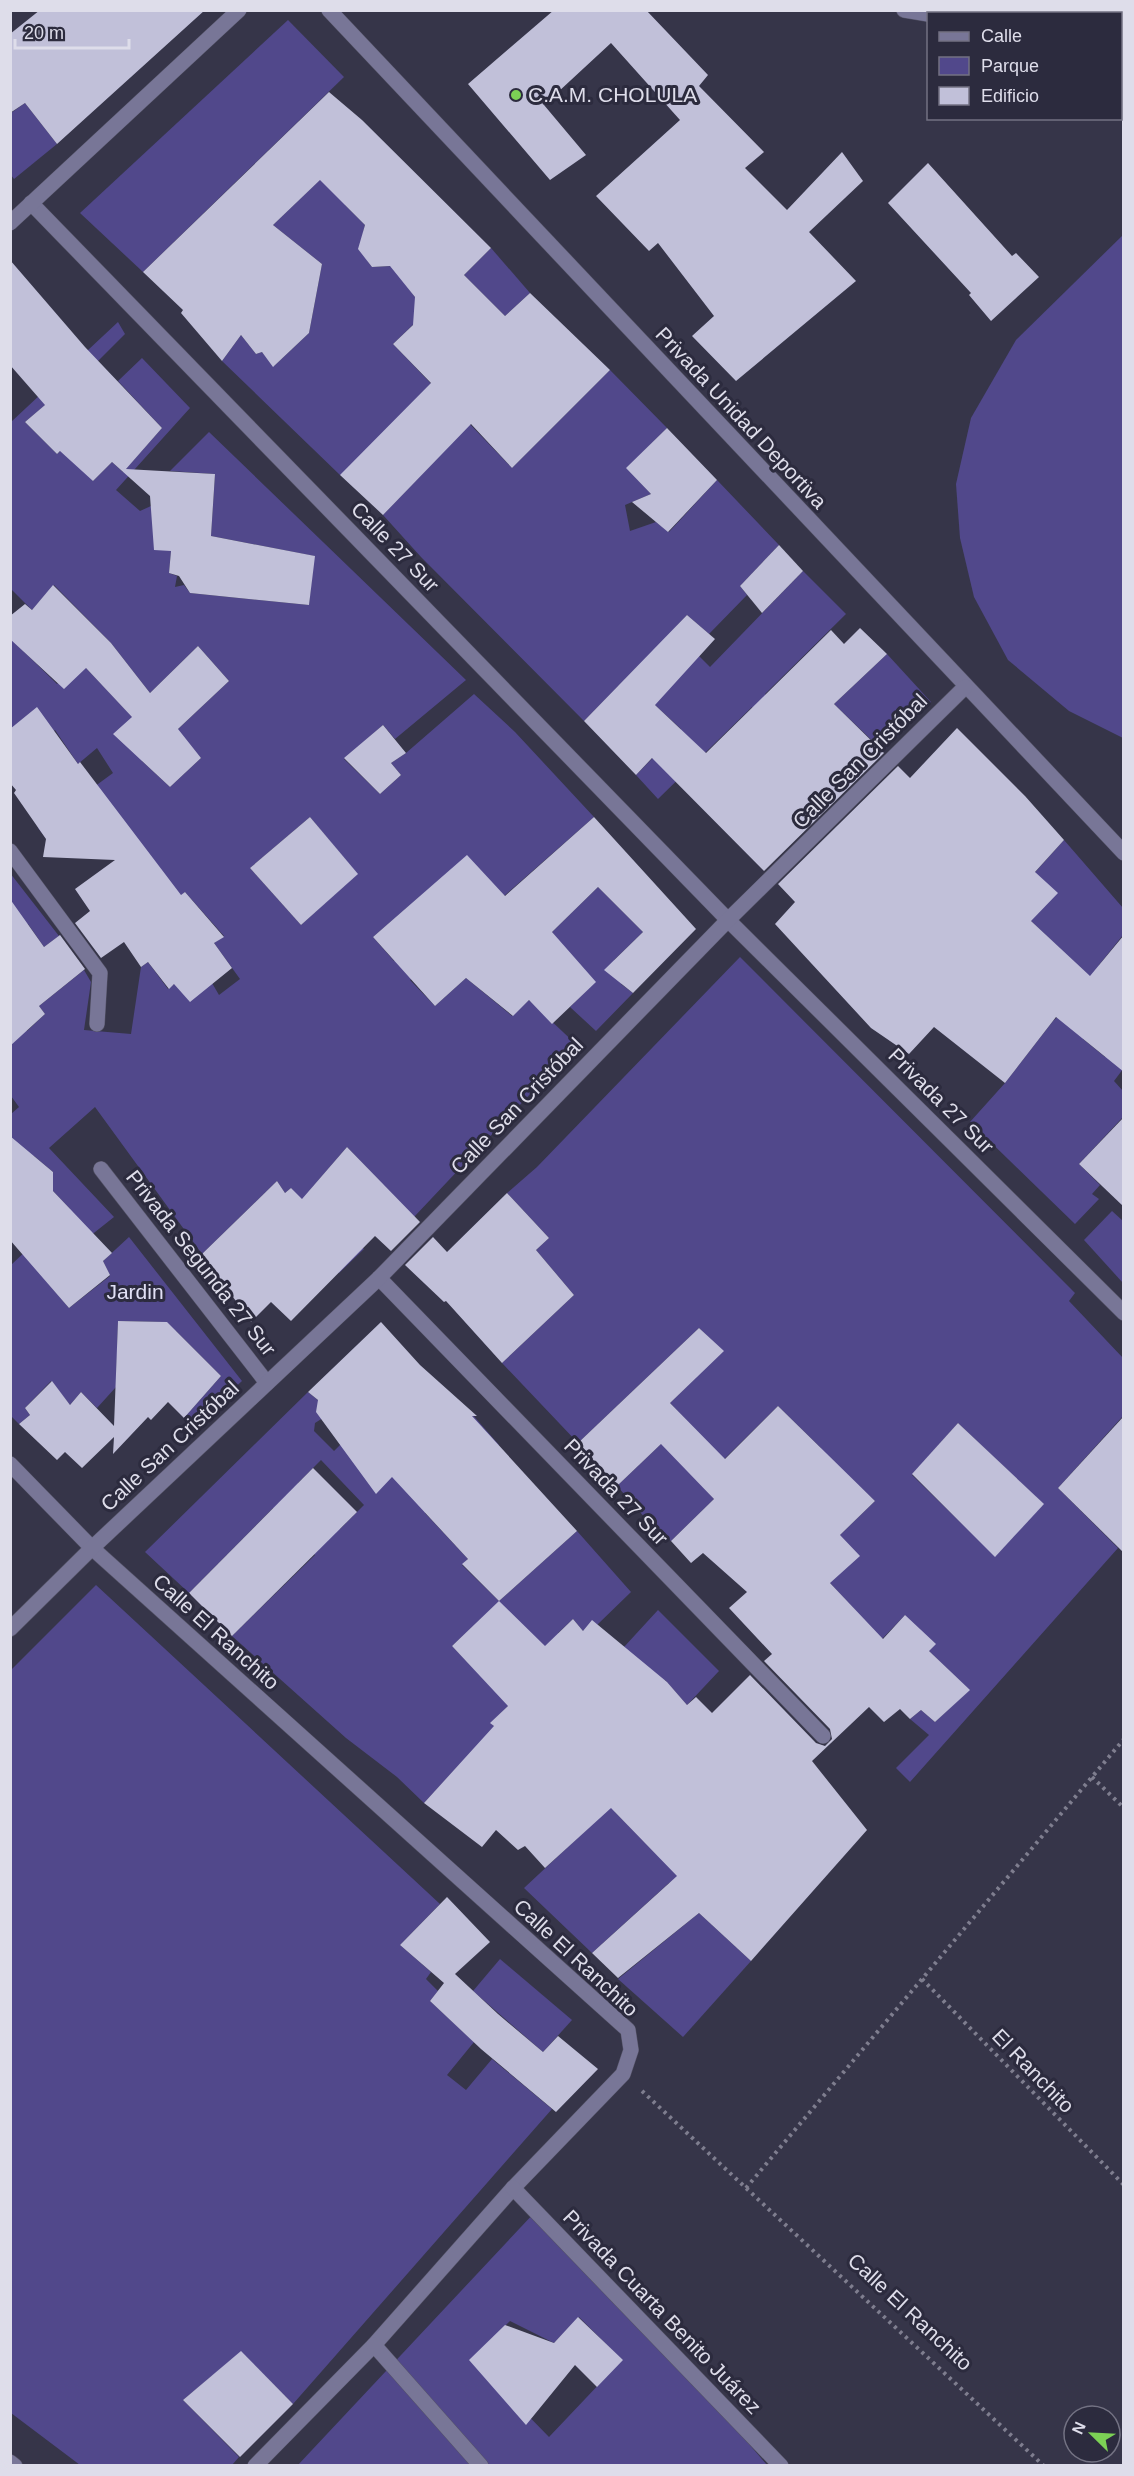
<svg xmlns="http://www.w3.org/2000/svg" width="1134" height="2476" font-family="Arial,sans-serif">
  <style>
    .green { fill: #51488b; fill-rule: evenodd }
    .building { fill: #c1c0d9 }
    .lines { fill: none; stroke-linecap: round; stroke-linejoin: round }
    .minor-casing { stroke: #545366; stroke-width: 16 }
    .path { stroke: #7f7e8f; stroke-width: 4; stroke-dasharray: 3 4.5; stroke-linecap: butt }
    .minor { stroke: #787697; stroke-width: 15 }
    .poi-dot { fill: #7cd155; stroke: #2c2b3e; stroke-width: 2 }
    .labels { text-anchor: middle; stroke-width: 6; stroke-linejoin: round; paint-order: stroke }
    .poi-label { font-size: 21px; fill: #deddea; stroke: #2c2b3e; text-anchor: start }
    .street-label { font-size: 21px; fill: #deddea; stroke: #2c2b3e }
    .park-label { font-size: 21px; fill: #e1e0f5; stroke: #2c2b3e }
  </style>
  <rect width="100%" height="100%" fill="#363549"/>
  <g class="green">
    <polygon points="288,20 344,77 143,272 80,213"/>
    <polygon points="25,103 57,144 14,179 11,175 11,113"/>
    <path d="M357,144L397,155L345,205L365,225C360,242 361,253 372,267L392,266L415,297L422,316L393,344L512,468L610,370L667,428L627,468L651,494L625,505L630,531L656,522L669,532L717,480L779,545L740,586L747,595L709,634L687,615L673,630L710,667L803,571L846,614L765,694L776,705L769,726L752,707L658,799L636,775L681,729L655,705L637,667L584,721L421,557L383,515L450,445L340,475L222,361L241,335L256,354L262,352L274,366L309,333L322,264L273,225Z"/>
    <polygon points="1123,235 1123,738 1069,711 1008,660 974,597 960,538 956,484 971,418 1016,340"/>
    <polygon points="491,248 530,293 505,316 464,275"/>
    <path d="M118,322L125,334L98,361L25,422L57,454L73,439L93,481L112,462L123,472L162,428L118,381L142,358L190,408L116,490L140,511L151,506L171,551L169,573L177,576L175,587L184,585L190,593L309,605L314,556L211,536L215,474L170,471L209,432L466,680L395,739L383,725L344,759L380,794L401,775L391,763L406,753L474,694L515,732L594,817L504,896L467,856L373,937L394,961L409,946L440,956L410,980L435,1006L466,978L512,1016L529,1000L580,1048L532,1092L414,1217L347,1147L310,1190L344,1232L364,1249L339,1273L291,1188L285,1193L277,1181L202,1254L95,1107L49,1148L114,1217L41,1275L69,1308L110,1276L103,1261L129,1237L242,1381L192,1427L184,1418L221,1376L176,1331L165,1333L164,1322L118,1321L116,1387L97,1408L81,1392L70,1405L51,1381L25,1408L30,1415L19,1424L11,1416V1265L70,1209L53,1191V1172L34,1156L11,1177V1114L19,1107L11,1096L10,1012L27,1031L45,1014L39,1006L84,970L91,982L84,1030L131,1034L141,967L148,962L168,989L174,984L212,983L219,995L240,979L214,943L224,936L185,892L163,913L138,862L46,838L38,828L113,773L97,748L78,764L55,730L39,743L11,729V639L57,684L83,662L86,668L160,746L142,761L170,787L201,758L176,731L229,681L198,646L150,693L111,643L54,585L32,610L11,589V422ZM310,817L357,874L301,925L250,868Z"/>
    <polygon points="887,654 931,702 883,751 834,704"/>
    <polygon points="1064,840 1123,908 1123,935 1099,965 1123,985 1123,1026 1105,1010 1083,1039 1105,1057 1123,1036 1123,1069 1114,1081 1123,1091 1123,1117 1079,1164 1100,1185 1092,1194 1099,1199 1075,1224 970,1122 1005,1083 1053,1021 1095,982 1031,921 991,959 975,940 948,967 927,950 938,935 923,923 903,946 878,922 847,957 795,902 823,873 878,922 916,881 975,939"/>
    <polygon points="10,873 59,936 44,947 28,924 11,936"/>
    <polygon points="598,887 643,932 614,960 630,974 621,984 633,993 596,1031 570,1007 591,986 552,932"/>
    <path d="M740,957L1075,1293L1069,1301L1123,1358V1416L1058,1488L1118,1548L910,1782L896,1768L929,1735L910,1719L921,1710L935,1722L969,1690L929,1651L905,1615L882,1639L845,1621L855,1610L830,1583L840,1535L875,1501L859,1486L762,1500L821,1448L778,1406L700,1483L714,1499L671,1541L655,1529L617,1486L686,1420L670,1403L723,1351L699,1328L578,1443L502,1363L574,1295L536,1250L549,1238L507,1193L537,1167ZM958,1423L1043,1504L995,1556L912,1475Z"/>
    <polygon points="1112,1211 1123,1221 1123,1283 1084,1240"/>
    <path d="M308,1392L325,1406L326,1416L315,1423L314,1431L334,1451L346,1439L464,1405L499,1445L425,1513L468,1559L462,1565L499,1601L577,1531L631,1592L597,1625L583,1631L573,1619L558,1633L624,1647L658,1610L719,1671L687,1705L665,1680L615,1812L657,1855L741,1846L669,1883L592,1953L524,1888L599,1818L508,1706L491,1723L548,1781L508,1815L459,1765L424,1803L397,1777L346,1738L232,1636L315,1555L273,1508L189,1593L145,1552ZM321,1460L364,1505L340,1529L298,1483ZM499,1602L495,1691L452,1646Z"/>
    <polygon points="96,1585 440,1904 400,1945 431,1972 426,1979 438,1991 430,2001 474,2042 447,2075 466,2090 492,2059 552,2109 293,2404 241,2352 183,2400 239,2457 232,2465 80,2465 11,2413 10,1671"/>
    <polygon points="699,1913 751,1961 683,2037 618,1979"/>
    <polygon points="500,1959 572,2020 543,2052 473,1991"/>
    <path d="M536,2211L651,2330L767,2465L297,2466ZM579,2317L622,2360L549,2437L472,2358L510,2321L554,2343Z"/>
  </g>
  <g class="building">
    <polygon points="40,10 205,10 57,144 25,103 10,113 10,34"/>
    <polygon points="554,10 646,10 708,75 699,86 764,152 745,168 787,210 842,152 863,181 809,232 856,281 736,381 692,336 714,316 658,243 649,251 596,196 680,120 611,43 544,105 586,155 550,180 468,84"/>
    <polygon points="329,92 362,120 491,248 464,275 505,316 530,293 610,370 512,468 471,424 383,515 340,475 431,383 393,344 413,325 415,297 390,266 372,267 358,249 365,225 320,180 273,225 322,264 309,333 273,367 262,352 256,354 241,335 222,361 181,313 183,310 143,272"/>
    <polygon points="928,163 1012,256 1016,253 1039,277 991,321 969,295 971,293 888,203"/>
    <polygon points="10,260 85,347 162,428 126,469 215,474 211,536 315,556 309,605 190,593 179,576 169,573 171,551 154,550 150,496 112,462 93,481 60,451 57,454 25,422 45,405 10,365"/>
    <polygon points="667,428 717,480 668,532 632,502 651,494 626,468"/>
    <polygon points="779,545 803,571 762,613 740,586"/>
    <polygon points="53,585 111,643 150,693 198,646 229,681 178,729 201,758 170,787 113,734 132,717 86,668 64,689 10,639 10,616 25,604 32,610"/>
    <polygon points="687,615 715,639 655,705 706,753 831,630 844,644 860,628 887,654 834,704 884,753 764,871 652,758 636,775 584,721"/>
    <polygon points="37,707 78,764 80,762 181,895 185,892 224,937 214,943 232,968 190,1002 174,984 169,989 148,962 141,967 124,942 101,958 75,923 90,911 75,889 115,860 43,857 46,839 14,793 16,790 10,783 10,729"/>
    <polygon points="383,725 406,753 391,763 401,775 380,794 344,758"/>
    <polygon points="957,728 1025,796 1064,840 1035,872 1058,893 1031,921 1090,976 1124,935 1124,1072 1056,1017 1005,1083 934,1027 909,1054 871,1028 775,924 795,902 778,884 898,766 910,778"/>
    <polygon points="310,817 358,874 301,925 250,868"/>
    <polygon points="594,817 696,929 633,993 604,970 643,932 598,887 552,932 596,982 552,1024 529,1000 513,1016 466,978 435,1006 373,937 467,855 505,896"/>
    <polygon points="10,899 44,947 60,935 85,969 39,1006 45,1014 10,1046"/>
    <polygon points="1124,1117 1124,1207 1079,1164"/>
    <polygon points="10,1136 53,1172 53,1191 112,1253 103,1261 110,1275 69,1308 10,1240"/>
    <polygon points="347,1147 420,1222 391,1251 375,1236 291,1321 271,1302 251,1322 202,1254 277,1181 285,1193 291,1188 302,1199"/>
    <polygon points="507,1193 549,1238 536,1250 574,1295 502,1363 446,1301 444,1302 405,1265 433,1237 447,1252"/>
    <polygon points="118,1321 167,1322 221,1376 184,1418 168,1402 151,1420 148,1417 113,1454 114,1437 82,1468 65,1452 57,1460 19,1424 30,1415 25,1408 52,1381 70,1405 81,1392 114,1426"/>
    <polygon points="381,1322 420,1365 477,1416 472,1416 577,1531 499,1601 462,1564 468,1559 392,1477 376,1494 316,1412 318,1400 308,1392"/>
    <polygon points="699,1328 724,1351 670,1403 725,1459 778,1406 875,1501 840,1535 860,1556 830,1583 883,1639 905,1615 936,1644 929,1651 970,1690 935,1722 921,1710 910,1719 900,1709 884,1722 869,1707 812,1761 867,1830 751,1961 699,1913 618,1978 592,1953 677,1876 611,1808 545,1868 525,1846 518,1850 496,1830 482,1847 424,1803 494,1726 490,1723 508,1706 452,1646 499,1601 545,1646 573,1619 583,1631 592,1620 667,1682 687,1705 696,1697 712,1713 750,1675 816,1743 825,1746 832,1739 830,1729 764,1661 772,1654 729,1608 747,1592 703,1553 691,1563 671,1541 714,1499 661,1444 617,1486 578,1443"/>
    <polygon points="1124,1416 1124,1553 1058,1488"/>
    <polygon points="958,1423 1044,1504 995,1557 912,1474"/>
    <polygon points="313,1468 357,1512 232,1636 189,1593"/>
    <polygon points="447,1897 490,1942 455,1974 498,2014 543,2052 558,2036 598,2069 556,2112 481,2049 430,2001 444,1983 400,1945"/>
    <polygon points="578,2317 623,2360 597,2387 575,2365 526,2425 469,2360 505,2325 554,2343"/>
    <polygon points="241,2351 293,2404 240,2457 183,2400"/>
  </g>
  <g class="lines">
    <g class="minor-casing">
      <g id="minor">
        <polyline points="329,10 1124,853"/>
        <polyline points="904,10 928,14"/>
        <polyline points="971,14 978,10"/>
        <polyline points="31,203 728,920 1124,1313"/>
        <polyline points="10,223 239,10"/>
        <polyline points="10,851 100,973 97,1024"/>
        <polyline points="101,1169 267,1383"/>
        <polyline points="379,1278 823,1736"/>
        <polyline points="10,1464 92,1548 628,2030 631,2050 623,2074 513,2188 374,2345 255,2466"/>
        <polyline points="10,1629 92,1548 379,1278 728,920 965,687"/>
        <polyline points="513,2188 781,2466"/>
        <polyline points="374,2345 481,2466"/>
        <polyline points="10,2462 15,2466"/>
      </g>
    </g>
    <g class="path">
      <polyline points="1092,1777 1124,1808"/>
      <polyline points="922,1979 1124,2185"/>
      <polyline points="642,2091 1044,2466"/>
      <polyline points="746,2188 1124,1739"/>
    </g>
    <use href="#minor" class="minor"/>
  </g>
  <circle class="poi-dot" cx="516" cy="95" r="6"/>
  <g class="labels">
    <g class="poi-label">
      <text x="528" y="102">C.A.M. CHOLULA</text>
    </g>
    <g class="street-label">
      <text transform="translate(741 418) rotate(47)" y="7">Privada Unidad Deportiva</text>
      <text transform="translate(395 547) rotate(46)" y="7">Calle 27 Sur</text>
      <text transform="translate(860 761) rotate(-45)" y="7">Calle San Cristóbal</text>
      <text transform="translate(941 1101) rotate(45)" y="7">Privada 27 Sur</text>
      <text transform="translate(517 1106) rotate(-46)" y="7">Calle San Cristóbal</text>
      <text transform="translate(201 1263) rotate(52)" y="7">Privada Segunda 27 Sur</text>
      <text transform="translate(170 1446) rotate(-43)" y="7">Calle San Cristóbal</text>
      <text transform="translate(616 1492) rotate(46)" y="7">Privada 27 Sur</text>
      <text transform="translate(216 1632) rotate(42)" y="7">Calle El Ranchito</text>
      <text transform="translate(576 1958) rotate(43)" y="7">Calle El Ranchito</text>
      <text transform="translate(1033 2071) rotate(46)" y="7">El Ranchito</text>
      <text transform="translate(662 2312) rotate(46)" y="7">Privada Cuarta Benito Juárez</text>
      <text transform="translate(910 2312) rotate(43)" y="7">Calle El Ranchito</text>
    </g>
    <g class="park-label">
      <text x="135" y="1299">Jardin</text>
    </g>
  </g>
  <rect width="1134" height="2476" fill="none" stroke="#deddea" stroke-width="24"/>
  <rect x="927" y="12" width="195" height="108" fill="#2c2b3e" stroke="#737283" stroke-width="1.5"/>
  <rect x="939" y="32" width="30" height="9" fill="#787697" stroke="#737283" stroke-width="1.5"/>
  <text x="981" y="42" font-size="18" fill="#deddea">Calle</text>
  <rect x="939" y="57" width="30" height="18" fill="#51488b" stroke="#737283" stroke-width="1.5"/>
  <text x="981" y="72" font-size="18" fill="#deddea">Parque</text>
  <rect x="939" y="87" width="30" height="18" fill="#c1c0d9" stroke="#737283" stroke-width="1.5"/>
  <text x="981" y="102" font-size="18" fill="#deddea">Edificio</text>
  <g transform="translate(1092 2434) rotate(294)"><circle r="28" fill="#2c2b3e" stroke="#737283" stroke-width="1.5"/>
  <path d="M0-4.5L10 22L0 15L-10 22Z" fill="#7cd155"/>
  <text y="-9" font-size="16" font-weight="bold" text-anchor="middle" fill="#deddea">N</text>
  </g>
  <path d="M15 39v9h114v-9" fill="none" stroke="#deddea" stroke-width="3"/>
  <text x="24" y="39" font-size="18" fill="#deddea" stroke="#2c2b3e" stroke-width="4.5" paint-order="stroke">20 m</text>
</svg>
